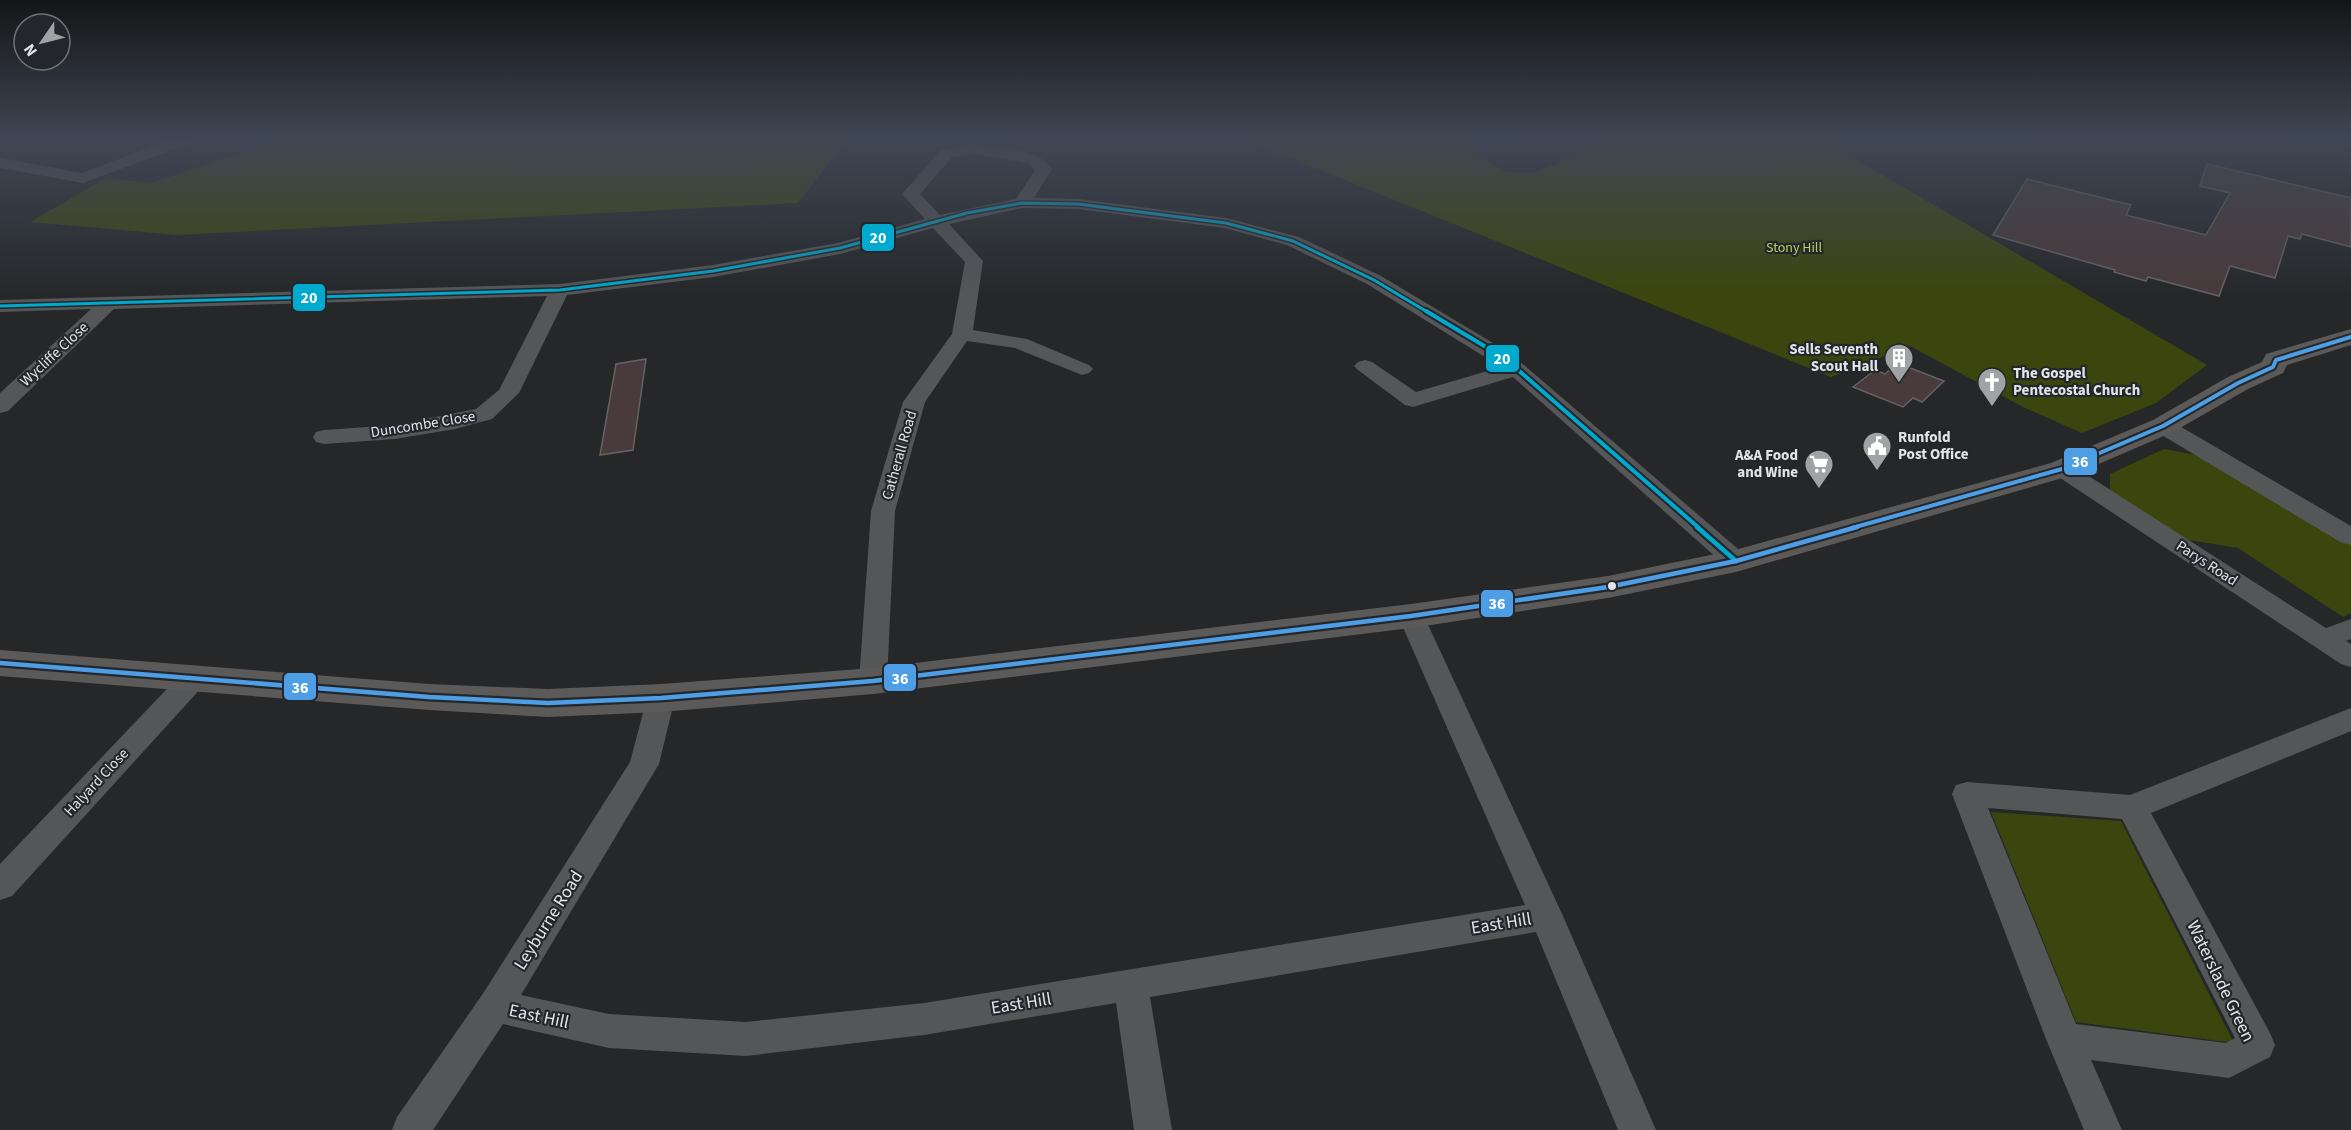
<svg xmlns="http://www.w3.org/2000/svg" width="2351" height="1130" font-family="'Source Sans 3',sans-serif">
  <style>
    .green { fill: #3c450d }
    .building { fill: #493a3b; stroke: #636364; stroke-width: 1.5 }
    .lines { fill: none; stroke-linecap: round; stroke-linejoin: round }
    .street { fill: #545657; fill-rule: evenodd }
    .secondary { fill: #5c5a59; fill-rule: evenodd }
    .bus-1-far2-casing { stroke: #23272b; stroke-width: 6 }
    .bus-1-far1-casing { stroke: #23272b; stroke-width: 8 }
    .bus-1-casing { stroke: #23272b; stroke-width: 9 }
    .bus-2-far1-casing { stroke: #23272b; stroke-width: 8 }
    .bus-2-casing { stroke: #23272b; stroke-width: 9 }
    .bus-1-far2 { stroke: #00a9ce; stroke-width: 3 }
    .bus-1-far1 { stroke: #00a9ce; stroke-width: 4 }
    .bus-1 { stroke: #00a9ce; stroke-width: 4.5 }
    .bus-2-far1 { stroke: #4d9ee5; stroke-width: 4 }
    .bus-2 { stroke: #4d9ee5; stroke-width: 4.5 }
    .bus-dot { fill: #e2e5e7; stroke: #23272b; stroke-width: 2 }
    .labels { text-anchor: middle; stroke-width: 4.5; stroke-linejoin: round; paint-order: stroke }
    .far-park-label { font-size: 14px; fill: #bbd25e; stroke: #23272b }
    .poi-label { font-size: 15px; font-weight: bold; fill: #e2e5e7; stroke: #23272b; text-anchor: end }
    .street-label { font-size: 15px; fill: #e2e5e7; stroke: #23272b }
    .near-street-label { font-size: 18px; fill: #e2e5e7; stroke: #23272b }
    .line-badge { stroke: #23272b; stroke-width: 2 }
    .badge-label { font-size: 16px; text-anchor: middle; font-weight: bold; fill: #fff }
  </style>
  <rect width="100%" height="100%" fill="#252729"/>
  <g class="green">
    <polygon points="284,139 848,139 798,203 177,235 30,222 106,178 151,183"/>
    <polygon points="1244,139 1454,139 1482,159 1507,172 1532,173 1558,164 1596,139 1821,139 2207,365 2156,403 2082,433 2023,407 1910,346 1831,377"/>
    <polygon points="2164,449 2202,456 2351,544 2351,613 2343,617 2238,548 2183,539 2110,492 2110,474"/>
    <polygon points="1991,812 2121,821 2234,1043 2076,1022"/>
  </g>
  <g class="building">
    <polygon points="2207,164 2351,198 2351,247 2302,234 2300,239 2288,236 2275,278 2230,266 2219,296 2148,277 2146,281 2114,272 2115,270 1993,235 2027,179 2131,205 2126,215 2206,235 2230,193 2200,186"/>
    <polygon points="646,359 633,450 600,455 616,364"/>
    <polygon points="1905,366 1944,381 1922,402 1913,398 1903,407 1853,387 1875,370 1885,374 1892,368 1899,370"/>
  </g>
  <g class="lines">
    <g class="street">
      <polygon points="172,139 195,139 193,142 83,183 0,168 0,158 82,173"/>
      <path d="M974,144C999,148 1036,147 1052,169L1034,198L1078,199L1226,218L1299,237L1381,276L1498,346L1524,365L1745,555L1749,561L1745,567L1736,569L1727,567L1513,377L1413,407L1405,405L1358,370L1354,366L1358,362L1365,360L1372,362L1416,392L1501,367L1367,284L1287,245L1225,228L1078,209L1022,208L949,224L983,261L973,330L1027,339L1089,365L1093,369L1089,373L1082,375L1015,348L967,341L925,402L895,511L887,681L883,688L873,691L863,688L859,681L871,511L903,402L952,334L965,262L933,228L840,254L713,277L567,295L519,393L492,419L455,429L395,439L324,444L316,442L313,437L316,432L324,430L395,425L476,409L499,390L547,296L114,309L8,411L0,413V393L91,309L0,312V300L560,284L713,265L838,243L925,219L902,194L941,150ZM974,154L1028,163L1035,170L1016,199L940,215L920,194L952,157Z"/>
      <polygon points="2163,419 2171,421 2351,526 2351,545 2342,543 2155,431 2152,426 2155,421"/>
      <polygon points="2062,462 2070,464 2326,628 2351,619 2351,639 2346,641 2351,644 2351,667 2341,664 2054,474 2050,469 2054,464"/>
      <polygon points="1411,607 1420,610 1424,616 1563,916 1656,1130 1618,1130 1536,932 1150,997 1172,1130 1134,1130 1116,1003 924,1035 746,1056 609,1048 503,1024 433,1130 392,1130 397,1117 482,995 630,762 647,698 651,691 661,688 671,691 675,698 659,764 521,995 609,1014 746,1022 924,1003 1525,905 1398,616 1402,610"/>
      <polygon points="193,669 203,672 207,679 203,686 12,896 0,900 0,864 183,672"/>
      <path d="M2351,708V731L2151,813L2270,1033L2275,1045L2270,1057L2229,1078L2091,1060L2122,1130H2084L2046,1039L1952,794L1956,785L1967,782L2130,795ZM1988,808L2122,819L2235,1038L2226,1043L2076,1024Z"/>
    </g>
    <polygon class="secondary" points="2351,329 2351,345 2287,365 2283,373 2248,389 2173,432 2073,475 1736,572 1608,598 1411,628 873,694 661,712 548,717 429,710 0,676 0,650 429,684 548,689 661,684 873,668 1411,604 1608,576 1735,550 2051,463 2153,420 2228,377 2262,362 2266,354"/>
    <g class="bus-1-far2-casing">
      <polyline id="bus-1-far2" points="0,306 560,290 713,271 840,248 967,213 1022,203 1078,204 1226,223 1293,241 1374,280 1429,313"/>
    </g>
    <g class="bus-1-far1-casing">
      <polyline id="bus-1-far1" points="1426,311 1491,350 1517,369 1699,528"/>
    </g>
    <g class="bus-1-casing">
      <polyline id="bus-1" points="1697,527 1736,561"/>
    </g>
    <g class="bus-2-far1-casing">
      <polyline id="bus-2-far1" points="1852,528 2062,469 2163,426 2238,383 2273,367 2276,360 2351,337"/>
    </g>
    <g class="bus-2-casing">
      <polyline id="bus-2" points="0,663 429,697 548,703 661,698 873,681 1411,616 1608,587 1736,561 1857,527"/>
    </g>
    <use href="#bus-1-far2" class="bus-1-far2"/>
    <use href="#bus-1-far1" class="bus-1-far1"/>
    <use href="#bus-1" class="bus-1"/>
    <use href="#bus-2-far1" class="bus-2-far1"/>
    <use href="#bus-2" class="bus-2"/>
  </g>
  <linearGradient id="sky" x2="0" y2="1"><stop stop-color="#141517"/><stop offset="0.47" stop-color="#404754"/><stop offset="1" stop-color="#404754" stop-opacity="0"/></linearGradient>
  <rect width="2351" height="297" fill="url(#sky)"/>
  <defs>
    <g id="building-pin" transform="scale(1.5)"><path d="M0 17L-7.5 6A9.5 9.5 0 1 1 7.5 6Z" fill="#a0a2a4" stroke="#23272b"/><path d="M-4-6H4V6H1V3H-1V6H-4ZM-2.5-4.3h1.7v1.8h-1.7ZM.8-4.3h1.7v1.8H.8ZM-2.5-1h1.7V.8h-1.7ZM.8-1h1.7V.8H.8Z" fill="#fff"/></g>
    <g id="church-pin" transform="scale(1.5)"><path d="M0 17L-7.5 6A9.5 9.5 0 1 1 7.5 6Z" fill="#a0a2a4" stroke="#23272b"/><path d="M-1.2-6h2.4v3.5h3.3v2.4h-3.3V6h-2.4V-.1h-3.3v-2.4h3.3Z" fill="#fff"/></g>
    <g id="civic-pin" transform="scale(1.5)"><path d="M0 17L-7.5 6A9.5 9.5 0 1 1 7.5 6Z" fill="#a0a2a4" stroke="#23272b"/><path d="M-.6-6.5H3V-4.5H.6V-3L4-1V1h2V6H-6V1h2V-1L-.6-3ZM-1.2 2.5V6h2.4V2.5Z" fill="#fff"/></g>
    <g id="supermarket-pin" transform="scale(1.5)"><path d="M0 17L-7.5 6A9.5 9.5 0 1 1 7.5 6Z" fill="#a0a2a4" stroke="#23272b"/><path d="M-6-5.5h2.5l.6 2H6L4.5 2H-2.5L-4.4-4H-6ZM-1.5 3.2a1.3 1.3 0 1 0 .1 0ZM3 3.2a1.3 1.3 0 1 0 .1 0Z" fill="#fff"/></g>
  </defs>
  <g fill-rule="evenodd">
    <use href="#building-pin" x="1899" y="358"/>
    <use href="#church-pin" x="1992" y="382"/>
    <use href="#civic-pin" x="1877" y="446"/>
    <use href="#supermarket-pin" x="1819" y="464"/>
  </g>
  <circle class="bus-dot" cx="1612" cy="586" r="5"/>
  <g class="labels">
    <g class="far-park-label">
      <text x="1794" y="252">Stony Hill</text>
    </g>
    <g class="poi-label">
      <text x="1878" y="354">Sells Seventh<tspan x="1878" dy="17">Scout Hall</tspan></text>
      <text x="2013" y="378" text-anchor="start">The Gospel<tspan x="2013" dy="17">Pentecostal Church</tspan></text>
      <text x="1898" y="442" text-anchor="start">Runfold<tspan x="1898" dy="17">Post Office</tspan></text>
      <text x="1798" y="460">A&amp;A Food<tspan x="1798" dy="17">and Wine</tspan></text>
    </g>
    <g class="street-label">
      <text transform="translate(54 354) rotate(-43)" y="5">Wycliffe Close</text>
      <text transform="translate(423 424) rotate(-9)" y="5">Duncombe Close</text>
      <text transform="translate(899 455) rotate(-74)" y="5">Catherall Road</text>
      <text transform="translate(2207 563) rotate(33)" y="5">Parys Road</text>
      <text transform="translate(96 782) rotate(-47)" y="5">Halyard Close</text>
    </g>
    <g class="near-street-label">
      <text transform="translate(548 920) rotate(-58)" y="6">Leyburne Road</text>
      <text transform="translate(1501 923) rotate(-9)" y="6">East Hill</text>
      <text transform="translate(2221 981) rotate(64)" y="6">Waterslade Green</text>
      <text transform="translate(1021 1003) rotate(-9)" y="6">East Hill</text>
      <text transform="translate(539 1016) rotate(12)" y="6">East Hill</text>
    </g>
  </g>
  <g class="line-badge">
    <rect x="861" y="223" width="34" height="29" rx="6" fill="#00a9ce"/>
    <rect x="292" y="283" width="34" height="29" rx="6" fill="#00a9ce"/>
    <rect x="1485" y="344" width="35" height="29" rx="6" fill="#00a9ce"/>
    <rect x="2063" y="447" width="35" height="29" rx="6" fill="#4d9ee5"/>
    <rect x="1480" y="589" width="34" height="29" rx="6" fill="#4d9ee5"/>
    <rect x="883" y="663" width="34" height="29" rx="6" fill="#4d9ee5"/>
    <rect x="283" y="672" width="34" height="29" rx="6" fill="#4d9ee5"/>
  </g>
  <g class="badge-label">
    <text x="878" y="243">20</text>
    <text x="309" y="303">20</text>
    <text x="1502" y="364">20</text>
    <text x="2080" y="467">36</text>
    <text x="1497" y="609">36</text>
    <text x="900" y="684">36</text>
    <text x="300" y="693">36</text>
  </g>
  <g transform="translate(42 42) rotate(235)"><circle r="28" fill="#23272b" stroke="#6f7376" stroke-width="1.5"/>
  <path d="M0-4.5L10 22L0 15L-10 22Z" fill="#a0a2a4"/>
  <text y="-9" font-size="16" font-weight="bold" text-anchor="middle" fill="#e2e5e7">N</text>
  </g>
</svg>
